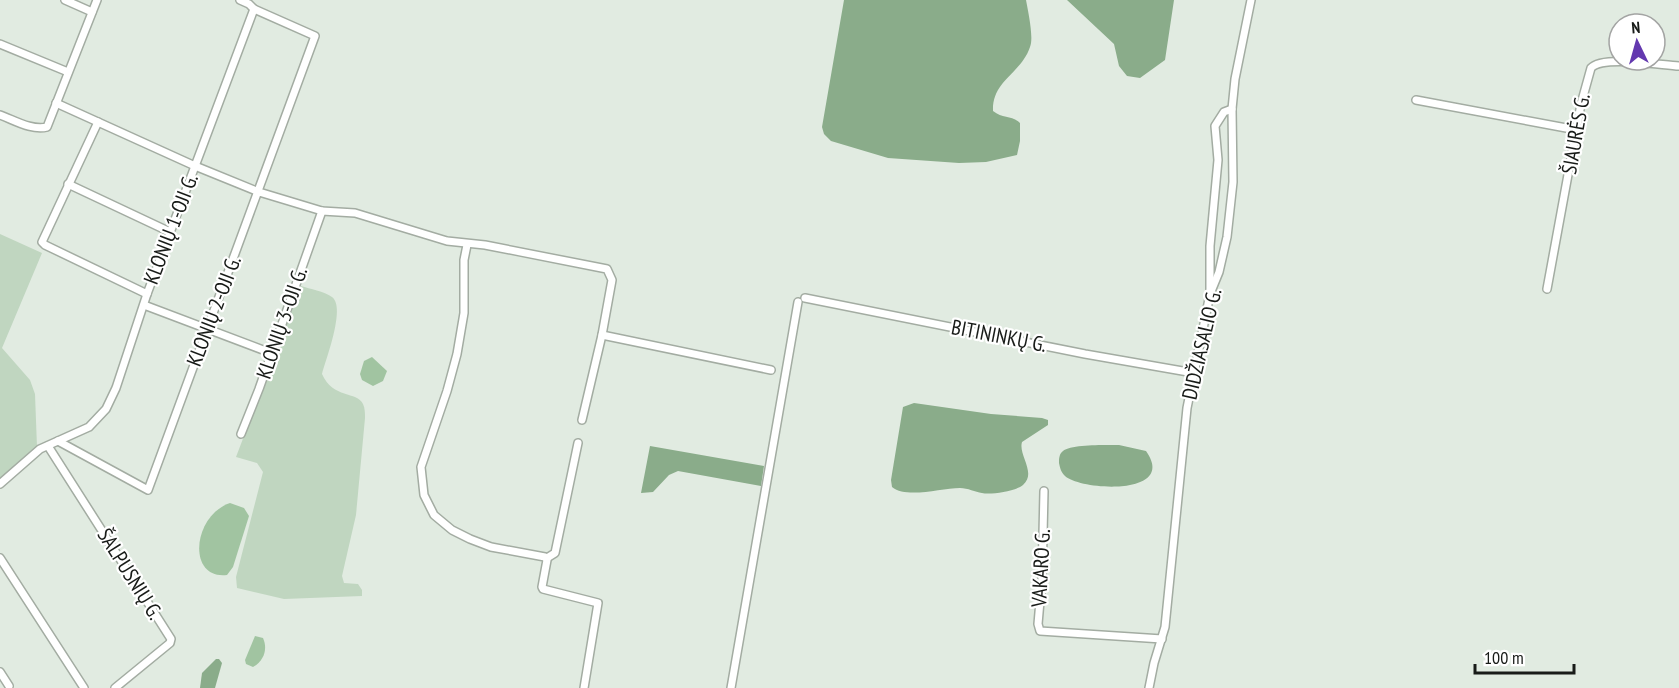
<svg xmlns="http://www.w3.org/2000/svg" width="1679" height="688" font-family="'PT Sans Narrow',sans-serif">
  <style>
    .green { fill: #c0d6c0 }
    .forest { fill: #8aac8a }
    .water { fill: #a1c4a1 }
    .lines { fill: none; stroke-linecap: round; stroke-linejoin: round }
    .street-casing { stroke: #a3aca2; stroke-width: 10 }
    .street { stroke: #fff; stroke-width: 7 }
    .labels { text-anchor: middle; stroke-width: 4.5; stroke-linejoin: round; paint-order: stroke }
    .street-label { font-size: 21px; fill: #181b18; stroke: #fff }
  </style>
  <rect width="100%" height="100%" fill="#e1ebe1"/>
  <g class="green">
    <polygon points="0,234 42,253 2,348 30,380 35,394 37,447 0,479"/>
    <path d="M301,286C310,289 324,291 332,297C346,307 326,359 322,374C333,399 357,391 363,404C365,408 365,414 365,418L356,515L342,576L344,583L358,584L362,590V596L284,599L237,588L236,577L263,472L257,463L236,457Z"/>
  </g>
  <g class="forest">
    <path d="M844,0H1026C1028,11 1034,38 1030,47C1021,74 992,80 993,111C1003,119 1012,115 1020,123V141L1017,155L986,162L959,163L888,158L831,141L824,134L822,127Z"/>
    <polygon points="1067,0 1174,0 1165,60 1140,78 1127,76 1119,66 1114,44"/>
    <path d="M914,403L991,414L1042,418L1048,420V425L1022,442C1018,455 1037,473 1023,485C1016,491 991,495 982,493C975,492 968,488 960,488C941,488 907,499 892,487L891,480L903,407Z"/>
    <path d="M1119,445L1146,451C1178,496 1082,491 1065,476C1061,472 1060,468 1059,463C1059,459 1059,454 1063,451C1071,444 1107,445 1119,445Z"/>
    <polygon points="650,446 764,466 761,486 678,471 669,475 653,492 641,493"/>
    <polygon points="216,659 219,659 222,663 215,688 200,688 202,673"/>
  </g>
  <g class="water">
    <polygon points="372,357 387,371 383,381 373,386 362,380 360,374 364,361"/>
    <path d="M230,503L244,508L249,516L233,567L227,575C187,580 192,516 230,503Z"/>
    <path d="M255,636L263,638C268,649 264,661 253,667L246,664L245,660Z"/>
  </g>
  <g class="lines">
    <g class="street-casing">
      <g id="street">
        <polyline points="65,0 92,12"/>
        <polyline points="0,44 68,72"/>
        <polyline points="1416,100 1577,130"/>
        <polyline points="56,103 195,166 259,192 322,211 355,213 447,241 485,245 607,269 612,280 602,335 582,420"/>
        <path d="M0,115C14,120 32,131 47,127L97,0"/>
        <polyline points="98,122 42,242 45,245 147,294"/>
        <polyline points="68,184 170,232"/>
        <polyline points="467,245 464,260 464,313 457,354 447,391 421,467 424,495 434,515 452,530 470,539 491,547 545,557 547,560 542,587 543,589 598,603 584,688"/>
        <path d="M1547,289L1581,104L1591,68C1602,55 1660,65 1679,66"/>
        <polyline points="1210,294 1210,246 1218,160 1215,126 1224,112 1232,109"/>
        <polyline points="805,298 1085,354 1194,373"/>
        <polyline points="144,305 271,353"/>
        <polyline points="602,335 771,370"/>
        <polyline points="241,434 259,389 322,211"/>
        <polyline points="58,441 148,490 315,36 254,9"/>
        <polyline points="48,446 171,639 170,643 115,688"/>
        <polyline points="0,484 40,449 89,427 106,409 116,388 147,294 254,9 249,4 240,0"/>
        <polyline points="1044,491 1042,578 1038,624 1040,631 1162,639"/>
        <polyline points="0,558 84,688"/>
        <polyline points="547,558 555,553 578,443"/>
        <polyline points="0,672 9,686"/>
        <polyline points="731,688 798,302"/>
        <polyline points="1149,688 1154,663 1165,627 1187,408 1210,294 1219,272 1227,237 1233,182 1232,109 1235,79 1251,0"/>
      </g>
    </g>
    <use href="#street" class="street"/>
  </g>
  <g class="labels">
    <g class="street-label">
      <text transform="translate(1576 134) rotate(-80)" y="7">ŠIAURĖS G.</text>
      <text transform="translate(171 229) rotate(-69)" y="7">KLONIŲ 1-OJI G.</text>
      <text transform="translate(214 311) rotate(-69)" y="7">KLONIŲ 2-OJI G.</text>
      <text transform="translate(282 323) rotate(-71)" y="7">KLONIŲ 3-OJI G.</text>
      <text transform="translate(999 336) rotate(11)" y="7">BITININKŲ G.</text>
      <text transform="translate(1202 344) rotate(-77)" y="7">DIDŽIASALIO G.</text>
      <text transform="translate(1041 568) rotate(-87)" y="7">VAKARO G.</text>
      <text transform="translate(130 574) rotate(58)" y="7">ŠALPUSNIŲ G.</text>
    </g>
  </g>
  <g transform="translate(1637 42) rotate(355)"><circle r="28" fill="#ffffff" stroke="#a3a4a3" stroke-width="1.5"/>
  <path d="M0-4.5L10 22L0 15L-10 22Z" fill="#6338af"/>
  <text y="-9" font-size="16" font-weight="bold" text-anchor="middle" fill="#181b18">N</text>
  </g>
  <path d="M1475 664v9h99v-9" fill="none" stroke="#181b18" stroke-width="3"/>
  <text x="1484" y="664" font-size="18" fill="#181b18" stroke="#ffffff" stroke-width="4.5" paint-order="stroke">100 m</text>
</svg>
